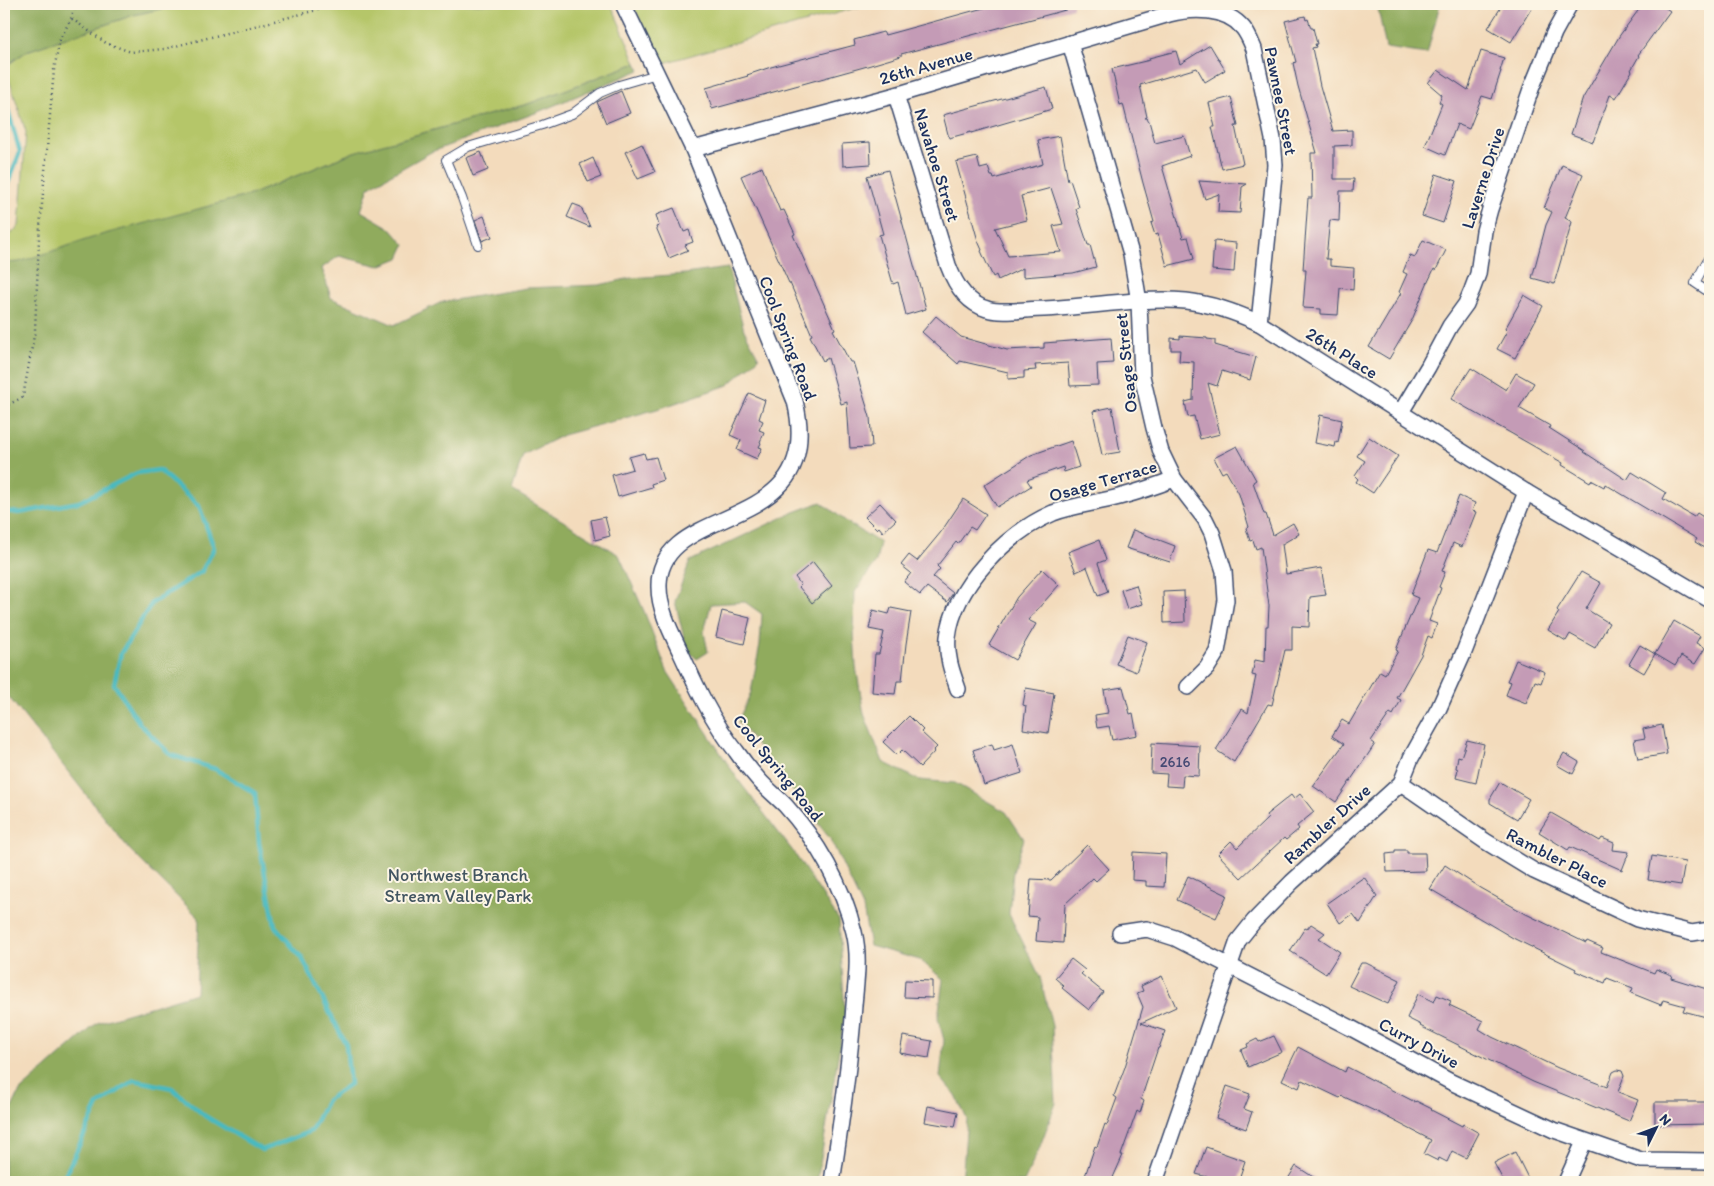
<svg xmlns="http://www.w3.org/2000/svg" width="1714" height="1186" font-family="Itim,sans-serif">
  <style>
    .green { fill: #b5c669; stroke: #687a64 }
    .forest { fill: #90ab5d; stroke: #566d5e }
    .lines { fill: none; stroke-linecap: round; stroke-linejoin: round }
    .stream { stroke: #4ab9c0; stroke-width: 4.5 }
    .building { fill: #c49bb6; fill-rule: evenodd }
    .service-casing { stroke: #3b496c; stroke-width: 10 }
    .minor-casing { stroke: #3b496c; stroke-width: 18 }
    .path { stroke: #3b496c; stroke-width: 2.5; stroke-dasharray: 1 4; stroke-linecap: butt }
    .service { stroke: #fff; stroke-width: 8 }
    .minor { stroke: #fff; stroke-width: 15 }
    .labels { text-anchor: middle; stroke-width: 4; stroke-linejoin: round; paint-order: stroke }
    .number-label { font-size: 15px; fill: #454a74 }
    .street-label { font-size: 18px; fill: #1b2f5e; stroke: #fcf5e5 }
    .park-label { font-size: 18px; fill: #425561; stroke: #fcf5e5 }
  </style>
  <rect width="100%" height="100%" fill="#fcf5e5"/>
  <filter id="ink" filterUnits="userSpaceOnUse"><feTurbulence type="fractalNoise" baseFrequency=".02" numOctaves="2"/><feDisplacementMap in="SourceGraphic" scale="10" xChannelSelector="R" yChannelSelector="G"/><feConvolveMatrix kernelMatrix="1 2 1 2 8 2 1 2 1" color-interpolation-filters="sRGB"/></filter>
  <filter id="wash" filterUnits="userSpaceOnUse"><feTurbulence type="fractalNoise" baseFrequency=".0096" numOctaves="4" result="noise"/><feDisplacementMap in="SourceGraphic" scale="20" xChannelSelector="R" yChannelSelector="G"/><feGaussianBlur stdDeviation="1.12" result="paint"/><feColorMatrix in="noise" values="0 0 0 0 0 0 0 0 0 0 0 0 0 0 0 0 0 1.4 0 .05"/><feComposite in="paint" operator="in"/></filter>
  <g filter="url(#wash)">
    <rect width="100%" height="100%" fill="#f3dbbc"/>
    <g class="green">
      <polygon points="182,4 611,4 636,63 528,104 354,152 250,195 199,209 4,460 4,240 19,226 26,132 5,67 27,51 134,15"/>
      <polygon points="632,4 869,4 664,63 656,52"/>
    </g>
    <g class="forest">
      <polygon points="4,4 182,4 134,15 27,51 4,67"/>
      <polygon points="1377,4 1440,4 1427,54 1386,48"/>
      <polygon points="636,63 640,70 538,112 431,152 369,187 361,211 390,228 405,245 399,258 379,266 339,256 322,268 331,298 394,325 442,302 526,288 599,285 631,278 685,274 728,268 744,330 759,358 728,385 661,408 563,435 523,455 512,490 619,555 644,611 667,671 739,781 792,850 839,920 845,1015 817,1182 4,1182 4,1124 20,1091 97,1023 196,993 199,918 130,850 4,691 4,263 19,262 101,235 250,195 354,152 528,104"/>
      <polygon points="821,502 847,522 880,543 876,562 855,592 854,632 856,667 864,714 883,762 919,780 955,783 1006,812 1024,839 1013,872 1009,914 1040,977 1052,1026 1056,1103 1039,1149 1024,1182 962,1182 967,1119 956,1096 940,1077 944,1040 938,1018 943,979 920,960 870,946 863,908 831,840 738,721 751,692 760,644 762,614 745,602 711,604 704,632 708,652 697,659 687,650 675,601 690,561 792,513"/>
    </g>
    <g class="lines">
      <g class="stream">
        <polyline points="4,96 20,152 4,194"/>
        <polyline points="4,511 19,513 79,502 137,473 159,470 199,506 214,548 202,571 152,603 121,653 114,684 140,724 171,755 215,769 255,793 259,843 275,926 302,958 346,1045 350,1084 327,1100 311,1131 262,1150 205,1116 172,1088 134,1080 98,1105 62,1182"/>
      </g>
    </g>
    <g id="blocks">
      <g class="building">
        <polygon points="998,4 1073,4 1073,8 901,54 901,56 864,67 712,109 706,88 748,76 747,75 771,67 855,45 854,40 883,32 885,35"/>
        <polygon points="1503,4 1534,4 1511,42 1488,28"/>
        <polygon points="1643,4 1660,4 1670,11 1638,55 1639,56 1631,70 1632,71 1616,98 1610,95 1593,142 1571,134 1583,98 1620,35"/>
        <polygon points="1305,16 1306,20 1308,19 1311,28 1313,28 1317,44 1315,44 1316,47 1312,48 1320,86 1333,131 1352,130 1352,145 1334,146 1334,179 1354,179 1353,191 1340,191 1339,221 1330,220 1329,228 1326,259 1330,259 1330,266 1354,268 1353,290 1340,288 1338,315 1321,314 1321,309 1303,308 1306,270 1303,270 1308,198 1312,198 1311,153 1317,153 1298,86 1293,63 1296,62 1285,21"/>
        <polygon points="1210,45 1225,70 1205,82 1197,68 1140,85 1147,117 1145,118 1147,118 1149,121 1155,143 1184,136 1190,156 1162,166 1183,238 1188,237 1194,259 1167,266 1158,234 1155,235 1151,223 1154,222 1143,183 1123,104 1120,105 1112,69 1150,60 1149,58 1176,51 1180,64"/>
        <polygon points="1481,51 1504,58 1500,71 1501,71 1492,99 1482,96 1469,129 1457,124 1445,155 1425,146 1442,104 1439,102 1442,95 1428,83 1438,70 1468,90"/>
        <polygon points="1046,87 1052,109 971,133 971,132 949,138 943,115"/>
        <polygon points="621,91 630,113 606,123 597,102"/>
        <polygon points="1231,97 1238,126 1235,126 1243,164 1222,169 1212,127 1215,127 1209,103"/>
        <path d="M1060,136L1068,181L1070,180L1079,207L1076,209L1088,245H1090L1096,267L1073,273L1023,277V268L998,280L996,275L993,277L981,251L982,250L978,241L956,162L977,157L980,169L988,167L991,176H993L994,179L1043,164L1038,140ZM1051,188L1063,224L1053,226L1061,252L1008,256L995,228L1027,220L1021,196Z"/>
        <polygon points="870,142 871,164 843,166 842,144"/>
        <polygon points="642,144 655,172 638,179 625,152"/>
        <polygon points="481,152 488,170 473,176 466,158"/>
        <polygon points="593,158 601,177 588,182 580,164"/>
        <polygon points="1562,165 1583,174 1565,218 1572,222 1554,284 1532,278 1546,225 1552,212 1544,208"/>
        <polygon points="762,167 780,211 784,210 795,234 793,235 835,329 833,330 850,362 853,362 870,417 872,447 850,448 847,402 841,404 828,358 823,361 810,336 812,335 790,283 789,283 741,176"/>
        <polygon points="888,170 926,309 906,315 898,282 893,284 879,235 883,234 867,176"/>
        <polygon points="1436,174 1457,181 1443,223 1422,216"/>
        <polygon points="1199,181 1247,184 1242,187 1240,213 1218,212 1219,194 1205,199"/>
        <polygon points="573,204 581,207 590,227 567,217"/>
        <polygon points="674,208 684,232 689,230 693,242 685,245 688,250 669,258 656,227 659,226 656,215"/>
        <polygon points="484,216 492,237 482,241 475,220"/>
        <polygon points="1423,240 1446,250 1436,270 1434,269 1426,286 1412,320 1389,359 1369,347 1401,293 1399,292 1407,274 1403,272 1410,255 1415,257"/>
        <polygon points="1214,241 1236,243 1234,272 1212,270"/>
        <polygon points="1524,295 1543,306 1515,358 1497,349 1507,331 1505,329"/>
        <polygon points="936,316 961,337 1007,350 1044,348 1044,343 1111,338 1113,363 1097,364 1098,385 1070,386 1068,363 1035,365 1036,370 1024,371 1024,378 1008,379 1008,372 960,361 958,364 922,332"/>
        <polygon points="1180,336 1207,338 1207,339 1215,340 1215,345 1256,357 1250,380 1222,371 1217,386 1208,383 1220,434 1200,439 1194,416 1188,417 1185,402 1193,400 1194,362 1179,361 1180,350 1171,350 1171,338 1180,339"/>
        <polygon points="1471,368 1506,390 1516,373 1534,383 1519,408 1550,426 1549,428 1585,451 1584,452 1627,480 1632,472 1666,493 1663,499 1694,517 1697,513 1708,520 1710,516 1710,551 1695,542 1697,539 1605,484 1604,487 1591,480 1590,482 1562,465 1563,463 1451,399"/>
        <polygon points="749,393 765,400 759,419 763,421 759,430 764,432 760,442 761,443 759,447 762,448 757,459 737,450 741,440 730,435"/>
        <polygon points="1112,407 1120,452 1102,455 1093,411"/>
        <polygon points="1320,415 1342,420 1338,443 1336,442 1335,447 1315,443"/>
        <polygon points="1369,437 1398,456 1373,493 1356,482 1358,479 1355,476 1365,461 1357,456"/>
        <polygon points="1071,441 1079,467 1064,472 1063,467 1027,480 1031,486 997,507 984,485 1031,455"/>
        <polygon points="1237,446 1256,480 1253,482 1264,514 1266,514 1273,535 1293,523 1299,534 1282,544 1286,574 1321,568 1326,595 1310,597 1309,627 1292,626 1292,650 1285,650 1272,705 1268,704 1234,762 1216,750 1242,709 1248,713 1256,676 1252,675 1255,660 1265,662 1266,626 1268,626 1269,606 1261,547 1256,549 1253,540 1250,541 1246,528 1249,527 1239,494 1226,471 1222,473 1214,458"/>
        <polygon points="644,453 646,459 656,457 663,480 651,484 652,487 618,497 612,475 633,469 629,457"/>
        <polygon points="1459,496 1475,503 1472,511 1476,512 1462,547 1453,543 1442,571 1445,572 1439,587 1441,588 1429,621 1437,624 1432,638 1428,636 1421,655 1397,698 1401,700 1393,715 1390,713 1371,741 1375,744 1336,802 1313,786 1344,744 1332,736 1342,720 1349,724 1380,671 1385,674 1398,651 1396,650 1418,598 1411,595 1428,550 1437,553"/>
        <polygon points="963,499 986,514 975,530 970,527 958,544 956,542 937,566 940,569 933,577 953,593 947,602 927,587 920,595 904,582 911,573 901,565 909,555 917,561 941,532"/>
        <polygon points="880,503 896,520 883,532 879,527 877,529 865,517"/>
        <polygon points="605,517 610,536 595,540 591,520"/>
        <polygon points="1133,530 1175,546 1170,562 1126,548"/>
        <polygon points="1099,540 1106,560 1098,563 1108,592 1098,596 1087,567 1076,572 1068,552"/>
        <polygon points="813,562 832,586 812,603 799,587 801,585 795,577"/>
        <polygon points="1042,569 1059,585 1028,620 1036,624 1015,660 989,645 1017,597"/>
        <polygon points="1581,572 1601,583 1586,609 1609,623 1595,648 1570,634 1566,641 1548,630 1559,612 1557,610"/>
        <polygon points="1136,585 1142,604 1127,609 1121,590"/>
        <polygon points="1184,591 1185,622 1164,623 1163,592"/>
        <polygon points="891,608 911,612 906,644 902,681 897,681 895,694 872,692 875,654 879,654 884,632 869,629 873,610 889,614"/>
        <polygon points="722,611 750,618 744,644 716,637"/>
        <polygon points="1674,621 1700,636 1696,643 1705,648 1695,664 1681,656 1675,666 1655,654"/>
        <polygon points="1128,635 1147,642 1136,672 1116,664"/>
        <polygon points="1640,645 1655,654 1644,673 1629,664"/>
        <polygon points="1516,660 1545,672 1541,683 1535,681 1526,703 1506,695 1511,682 1507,681"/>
        <polygon points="1123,687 1130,714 1133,713 1137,735 1112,740 1109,726 1097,728 1095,715 1108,713 1104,690"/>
        <polygon points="1026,688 1054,693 1048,733 1023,729 1026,706 1023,705"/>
        <polygon points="909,716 923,730 921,732 937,747 934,750 935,751 920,767 902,750 897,755 883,742"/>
        <polygon points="1662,725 1667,754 1638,759 1634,740 1645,738 1643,729"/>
        <polygon points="1467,740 1484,744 1476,783 1456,778 1458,769 1456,768 1458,756 1461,757"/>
        <polygon points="1152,743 1200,746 1199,776 1183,775 1182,787 1166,786 1167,774 1151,773"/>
        <polygon points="992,744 994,750 1013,744 1022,773 984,785 973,750"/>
        <polygon points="1564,753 1579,762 1573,774 1557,765"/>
        <polygon points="1500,782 1529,799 1517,819 1490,803 1490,799"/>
        <polygon points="1300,794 1314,812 1297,826 1299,829 1286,840 1284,838 1241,878 1218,854 1231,841 1237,848 1268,818 1266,815 1291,795 1294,799"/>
        <polygon points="1551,813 1600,841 1602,838 1614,843 1613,850 1629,852 1622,870 1570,847 1568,850 1539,832"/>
        <polygon points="1087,845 1109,869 1096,881 1093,878 1065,904 1063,943 1036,941 1038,917 1028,916 1031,879 1051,880"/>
        <polygon points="1395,850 1407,850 1407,853 1425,853 1426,871 1387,872 1386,854 1395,853"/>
        <polygon points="1133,852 1166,854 1164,887 1146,886 1146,881 1132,880"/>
        <polygon points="1652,856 1685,862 1681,885 1648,880"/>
        <polygon points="1445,865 1480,888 1526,914 1586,943 1587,941 1603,948 1601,952 1654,973 1656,969 1672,975 1671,978 1710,990 1710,1018 1683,1011 1685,1006 1663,1000 1661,1005 1631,993 1633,988 1607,978 1605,983 1575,971 1576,969 1513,938 1430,889"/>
        <polygon points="1188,876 1227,895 1216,918 1177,900"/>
        <polygon points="1364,877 1377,896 1360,923 1353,914 1340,923 1327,903"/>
        <polygon points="1311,924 1325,933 1319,938 1340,952 1326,974 1290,951 1305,928 1307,929"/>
        <polygon points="1071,959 1085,970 1081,974 1103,992 1089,1010 1062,988 1064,986 1055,978"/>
        <polygon points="1361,963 1366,963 1400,980 1388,1004 1349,986"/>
        <polygon points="1162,976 1176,1007 1141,1023 1165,1031 1159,1048 1158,1048 1141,1099 1144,1101 1140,1113 1137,1111 1121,1155 1123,1155 1111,1182 1083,1182 1095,1146 1097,1147 1105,1124 1107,1125 1117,1098 1114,1096 1125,1067 1143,1007 1137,993 1143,991 1141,986"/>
        <polygon points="905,980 932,981 932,998 904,997"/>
        <polygon points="1418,994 1434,1002 1437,995 1451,1001 1449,1005 1483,1021 1479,1029 1492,1037 1558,1068 1607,1087 1613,1072 1617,1070 1622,1071 1624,1076 1618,1092 1638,1100 1629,1121 1533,1082 1420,1026 1421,1025 1407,1018"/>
        <polygon points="903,1036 932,1041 929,1058 900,1053"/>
        <polygon points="1274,1036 1282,1052 1248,1067 1241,1050 1248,1047 1247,1044 1257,1039 1259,1042"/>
        <polygon points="1298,1047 1345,1072 1347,1067 1415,1102 1416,1101 1432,1109 1431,1110 1462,1126 1463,1124 1479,1133 1466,1158 1452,1151 1447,1162 1439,1158 1438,1161 1424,1154 1431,1140 1379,1113 1342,1096 1340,1098 1302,1080 1299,1088 1282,1080"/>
        <polygon points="1227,1086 1250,1094 1244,1109 1252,1112 1246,1129 1216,1118"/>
        <polygon points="1655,1102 1710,1102 1710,1124 1655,1125"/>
        <polygon points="928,1106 958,1112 955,1127 925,1122"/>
        <polygon points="1206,1147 1245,1161 1238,1182 1227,1182 1196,1174"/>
        <polygon points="1515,1152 1530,1182 1504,1182 1494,1163"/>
        <polygon points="1296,1166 1321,1182 1286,1182"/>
      </g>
    </g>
  </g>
  <g filter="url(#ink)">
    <use href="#blocks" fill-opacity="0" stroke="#3b496c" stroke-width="1"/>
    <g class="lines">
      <g class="service-casing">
        <g id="service">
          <polyline points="478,245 462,198 446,160 468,147 542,125 572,114 600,93 619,85 657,74"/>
          <polyline points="1710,255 1695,283 1710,293"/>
        </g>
      </g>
      <g class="minor-casing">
        <g id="minor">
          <path d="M623,4L693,149L795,401C828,539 657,499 659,587C659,609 671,632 680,651C696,686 712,721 736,751C743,761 751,771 759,780C767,789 776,796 785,805C817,840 843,886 854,932C860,956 856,982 854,1005C850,1064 841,1124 832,1182"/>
          <polyline points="1070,43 1131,254 1139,302 1142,376 1154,428 1161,452 1174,479 1205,519 1212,533 1224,571 1226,600 1217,652 1207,668 1188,687"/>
          <path d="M896,95L948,265C955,284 966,303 987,309C1002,314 1027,309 1044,309C1090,307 1140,297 1186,301C1212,304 1235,312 1259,323L1526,492L1710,600"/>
          <path d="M693,149L896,95L1169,14C1192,8 1226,7 1243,28C1248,34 1251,42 1254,49L1273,139L1275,165L1259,323"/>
          <polyline points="1401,412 1428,367 1450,326 1466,304 1472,290 1478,274 1484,231 1490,209 1531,89 1554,33 1570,4"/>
          <path d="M958,689C952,672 946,656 948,637C954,586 1007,533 1053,513C1074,505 1097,503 1119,497C1138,492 1156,486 1174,479"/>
          <polyline points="1401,783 1485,841 1534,871 1637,919 1692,933 1710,930"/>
          <polyline points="1120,933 1147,929 1175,938 1351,1028 1451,1082 1554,1130 1641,1160 1710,1161"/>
          <polyline points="1155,1182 1238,941 1254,921 1292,882 1401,783 1411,758 1439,708 1464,652 1526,492"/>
          <polyline points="1566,1182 1584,1142"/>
        </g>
      </g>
      <g class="path">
        <polyline points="72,19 106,43 131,52 164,49 325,8 353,4"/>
        <polyline points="4,407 23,397 35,330 39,238 54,70 60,39 71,19 76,4"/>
      </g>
      <use href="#service" class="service"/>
      <use href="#minor" class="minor"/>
    </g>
  </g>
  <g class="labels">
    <g class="number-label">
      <text x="1175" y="767">2616</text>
    </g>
    <g class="street-label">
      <text transform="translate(926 66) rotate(-16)" y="6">26th Avenue</text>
      <text transform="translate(1281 101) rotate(79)" y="6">Pawnee Street</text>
      <text transform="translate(937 165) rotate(73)" y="6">Navahoe Street</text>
      <text transform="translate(1483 178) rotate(-72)" y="6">Laverne Drive</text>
      <text transform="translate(788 338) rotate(69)" y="6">Cool Spring Road</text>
      <text transform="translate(1342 353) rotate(32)" y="6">26th Place</text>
      <text transform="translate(1126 363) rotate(-96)" y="6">Osage Street</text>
      <text transform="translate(1103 481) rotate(-16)" y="6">Osage Terrace</text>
      <text transform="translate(778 768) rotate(51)" y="6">Cool Spring Road</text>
      <text transform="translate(1327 824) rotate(-42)" y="6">Rambler Drive</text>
      <text transform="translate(1557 858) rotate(27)" y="6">Rambler Place</text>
      <text transform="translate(1419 1043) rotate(28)" y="6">Curry Drive</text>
    </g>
    <g class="park-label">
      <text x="458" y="881">Northwest Branch<tspan x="458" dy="21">Stream Valley Park</tspan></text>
    </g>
  </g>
  <rect width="1714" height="1186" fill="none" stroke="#fcf5e5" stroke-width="20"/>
  <g transform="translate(1656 1128) rotate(48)" stroke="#fcf5e5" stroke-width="4" paint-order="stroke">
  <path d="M0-4L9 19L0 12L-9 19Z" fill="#1b2f5e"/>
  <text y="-8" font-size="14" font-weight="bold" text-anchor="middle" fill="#1b2f5e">N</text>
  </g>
</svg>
